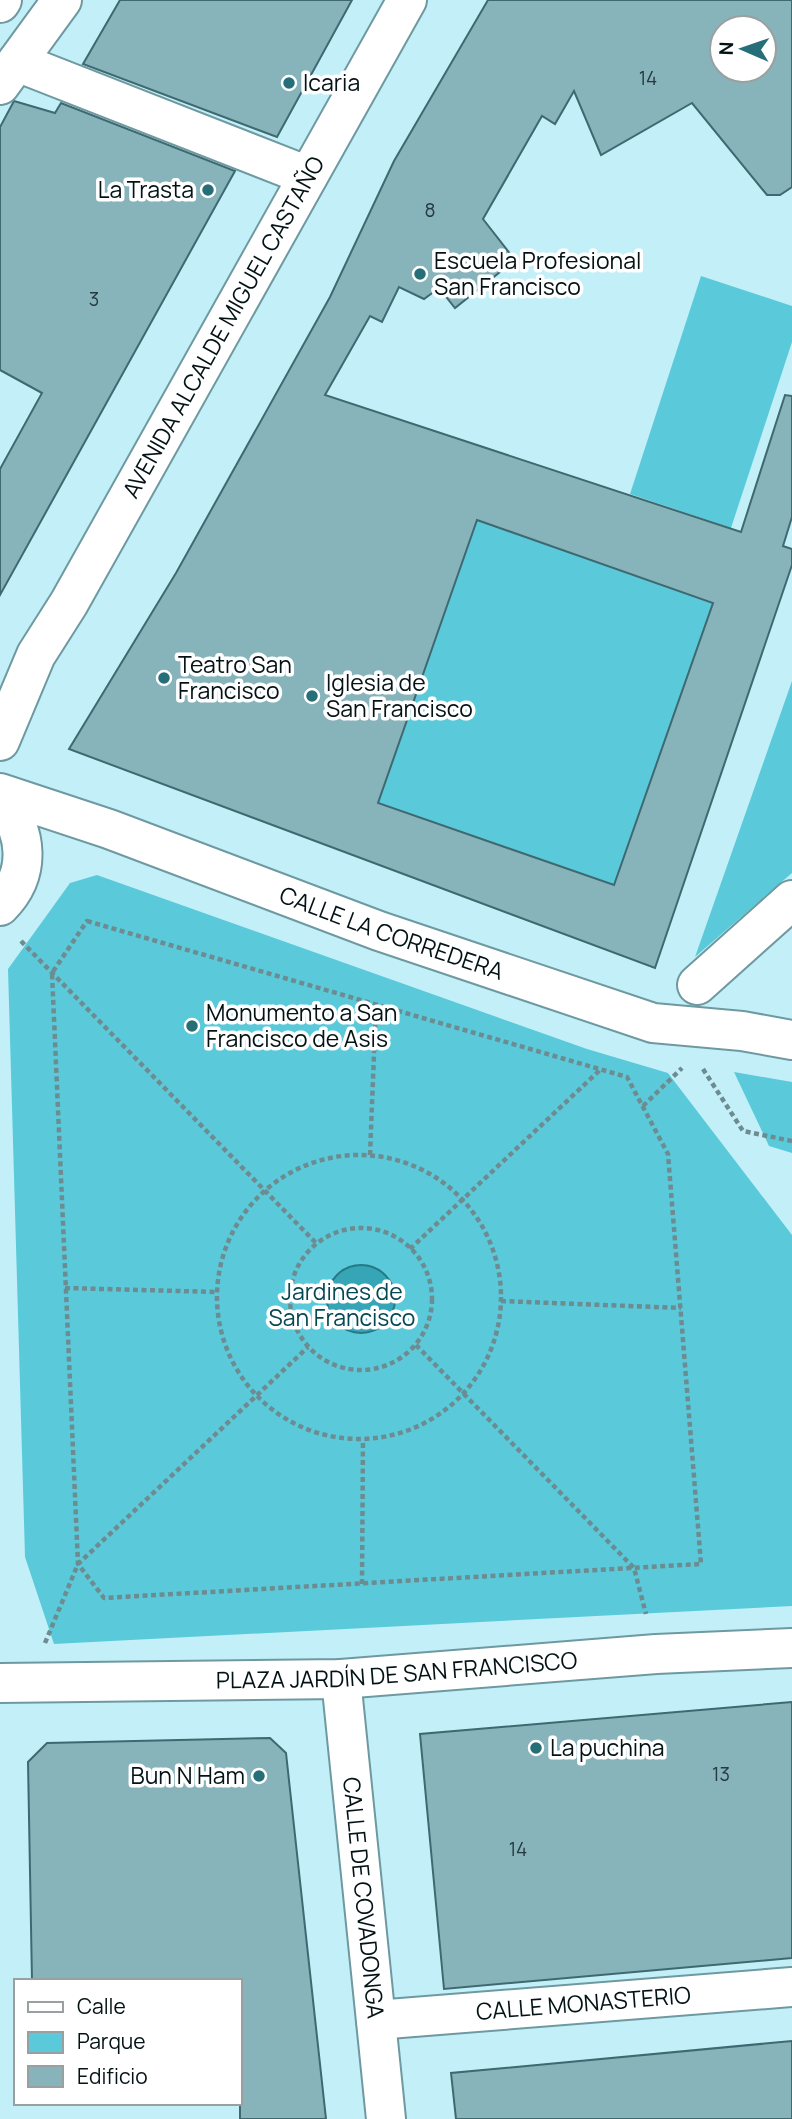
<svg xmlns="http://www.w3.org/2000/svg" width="792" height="2119" font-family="Manrope,sans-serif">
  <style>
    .green { fill: #5acadb }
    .water { fill: #36a5b5; stroke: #277985; stroke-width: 2 }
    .building { fill: #87b3ba; stroke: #3f6970; stroke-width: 2; fill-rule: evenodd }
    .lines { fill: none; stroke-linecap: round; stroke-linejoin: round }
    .street-casing { stroke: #6e99a0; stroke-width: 42 }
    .secondary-casing { stroke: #6e99a0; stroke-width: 42 }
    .primary-casing { stroke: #6e99a0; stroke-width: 42 }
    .path { stroke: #6c8c91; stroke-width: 4.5; stroke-dasharray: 5 3.5; stroke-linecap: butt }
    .street { stroke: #fff; stroke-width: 38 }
    .secondary { stroke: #fff; stroke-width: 38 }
    .primary { stroke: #fff; stroke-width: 38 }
    .poi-dot { fill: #266f79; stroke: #fff; stroke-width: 2.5 }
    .labels { text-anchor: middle; stroke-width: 7; stroke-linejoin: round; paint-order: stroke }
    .number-label { font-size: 19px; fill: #243a3e }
    .poi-label { font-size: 23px; fill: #031215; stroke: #fff; text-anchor: start }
    .street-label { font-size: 23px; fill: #031215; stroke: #fff }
    .park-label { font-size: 23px; fill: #044851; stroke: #fff }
  </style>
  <rect width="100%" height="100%" fill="#c3f0f8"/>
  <g class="green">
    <polygon points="701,276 792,306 792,342 731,528 630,494"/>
    <polygon points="477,520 713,603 614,885 378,803"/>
    <polygon points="792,681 792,873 695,957"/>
    <polygon points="97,875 587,1049 668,1073 792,1235 792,1606 54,1644 25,1557 8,969 70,883"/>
    <polygon points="734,1072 792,1082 792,1153 769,1146"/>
  </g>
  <circle class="water" cx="361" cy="1299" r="34"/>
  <g class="building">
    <polygon points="120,0 352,0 277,137 83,64"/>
    <path d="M488,0H792V187L780,195H767L692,103L601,155L574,91L555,124L542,116L483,219L515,260L455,308L439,288L424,299L399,287L382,322L370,316L325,395L741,532L785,395L792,396V517L783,546L792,549V565L655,968L69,749L176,573L330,297L394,161ZM722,28H764V70H722ZM477,520L713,603L614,885L378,803Z"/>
    <polygon points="14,101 55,113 61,103 235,171 0,595 0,469 42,393 0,370 0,127"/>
    <polygon points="792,1702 792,1958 444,1989 420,1734"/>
    <polygon points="270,1738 286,1753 326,2119 240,2119 240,1981 32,1981 28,1762 47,1743"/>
    <polygon points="792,2041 792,2119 456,2119 451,2073"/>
  </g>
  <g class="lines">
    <g class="street-casing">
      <g id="street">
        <polyline points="0,3 2,0"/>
        <polyline points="17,62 308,176"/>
        <polyline points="0,85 62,0"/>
        <polyline points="697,985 792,900"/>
        <path id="s1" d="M341,1679L386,2119"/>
        <path id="s2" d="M376,2020L792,1987"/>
      </g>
    </g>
    <g class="secondary-casing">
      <g id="secondary">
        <path id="s3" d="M0,793L109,829L379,931L653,1023L742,1031L792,1040"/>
        <path d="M0,799C28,831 32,874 0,906"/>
        <path id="s4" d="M0,1683L341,1679L656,1654L792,1648"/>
      </g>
    </g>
    <g class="primary-casing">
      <g id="primary">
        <path id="s5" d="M0,741L36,655L69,603L407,0"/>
      </g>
    </g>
    <g class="path">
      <polygon points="87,921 627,1077 668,1154 701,1564 104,1598 78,1564 52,973"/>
      <polyline points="21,941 316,1243"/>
      <polyline points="703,1069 743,1131 792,1141"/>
      <polyline points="643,1106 682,1068"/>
      <polyline points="370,1155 376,1004"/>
      <circle cx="359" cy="1297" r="142"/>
      <circle cx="361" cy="1299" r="71"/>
      <polyline points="410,1249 601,1069"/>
      <polyline points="65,1288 217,1292"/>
      <polyline points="501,1301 681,1308"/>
      <polyline points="416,1345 634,1568 646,1614"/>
      <polyline points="362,1584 363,1440"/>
      <polyline points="45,1643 78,1564 308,1347"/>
    </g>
    <use href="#street" class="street"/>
    <use href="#secondary" class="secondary"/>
    <use href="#primary" class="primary"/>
  </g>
  <g class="poi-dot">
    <circle cx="289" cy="83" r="7"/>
    <circle cx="208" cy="190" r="7"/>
    <circle cx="420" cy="274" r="7"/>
    <circle cx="164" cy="678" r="7"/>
    <circle cx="312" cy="696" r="7"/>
    <circle cx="192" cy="1026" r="7"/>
    <circle cx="536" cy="1748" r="7"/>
    <circle cx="259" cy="1776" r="7"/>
  </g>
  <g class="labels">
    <g class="number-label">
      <text x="648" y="85">14</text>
      <text x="430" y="217">8</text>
      <text x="94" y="306">3</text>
      <text x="721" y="1781">13</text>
      <text x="518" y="1856">14</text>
    </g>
    <g class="poi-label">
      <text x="303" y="91">Icaria</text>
      <text x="194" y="198" text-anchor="end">La Trasta</text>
      <text x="434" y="269">Escuela Profesional<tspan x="434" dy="26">San Francisco</tspan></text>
      <text x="178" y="673">Teatro San<tspan x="178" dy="26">Francisco</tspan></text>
      <text x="326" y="691">Iglesia de<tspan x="326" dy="26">San Francisco</tspan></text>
      <text x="206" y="1021">Monumento a San<tspan x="206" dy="26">Francisco de Asis</tspan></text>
      <text x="550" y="1756">La puchina</text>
      <text x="245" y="1784" text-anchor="end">Bun N Ham</text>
    </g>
    <g class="street-label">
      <text dy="8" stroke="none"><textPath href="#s5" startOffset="471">AVENIDA ALCALDE MIGUEL CASTAÑO</textPath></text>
      <text dy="8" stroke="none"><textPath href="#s3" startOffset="416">CALLE LA CORREDERA</textPath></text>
      <text dy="8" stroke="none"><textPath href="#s4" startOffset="397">PLAZA JARDÍN DE SAN FRANCISCO</textPath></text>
      <text dy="8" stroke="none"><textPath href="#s1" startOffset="220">CALLE DE COVADONGA</textPath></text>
      <text dy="8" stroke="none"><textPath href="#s2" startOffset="208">CALLE MONASTERIO</textPath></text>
    </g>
    <g class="park-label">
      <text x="342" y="1300">Jardines de<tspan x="342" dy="26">San Francisco</tspan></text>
    </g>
  </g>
  <rect x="14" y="1979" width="228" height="126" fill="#ffffff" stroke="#9aa0a1" stroke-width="2"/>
  <rect x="28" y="2002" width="35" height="10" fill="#ffffff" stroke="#9aa0a1" stroke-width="2"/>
  <text x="77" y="2014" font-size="21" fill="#031215">Calle</text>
  <rect x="28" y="2032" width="35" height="21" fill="#5acadb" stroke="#9aa0a1" stroke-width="2"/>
  <text x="77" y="2049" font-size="21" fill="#031215">Parque</text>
  <rect x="28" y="2066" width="35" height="21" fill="#87b3ba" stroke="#9aa0a1" stroke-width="2"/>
  <text x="77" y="2084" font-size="21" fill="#031215">Edificio</text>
  <g transform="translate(743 49) rotate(272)"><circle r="33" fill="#ffffff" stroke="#9aa0a1" stroke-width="2"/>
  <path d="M0-5L12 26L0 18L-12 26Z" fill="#266f79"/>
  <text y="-10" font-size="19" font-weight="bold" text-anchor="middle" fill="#031215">N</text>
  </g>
</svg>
